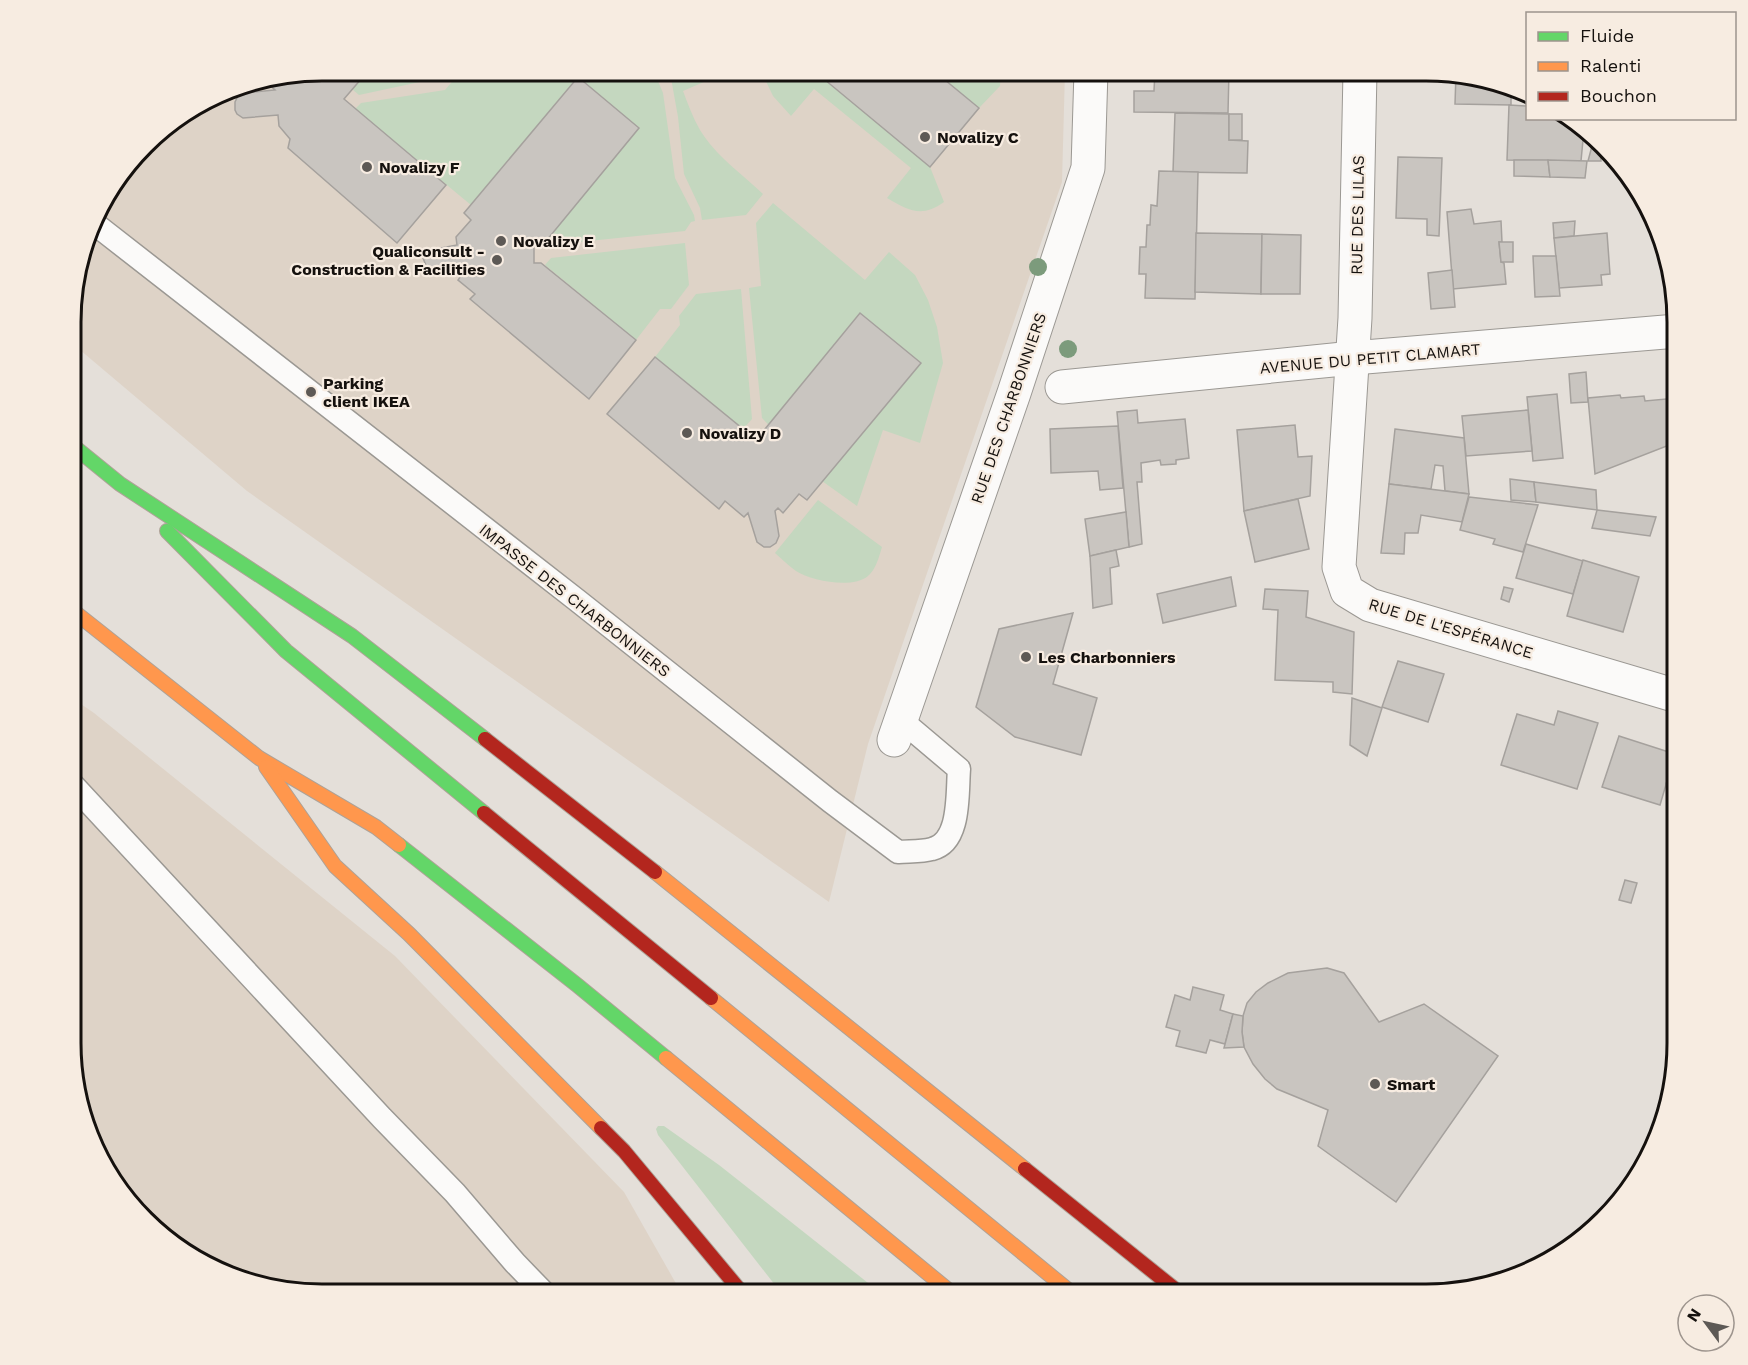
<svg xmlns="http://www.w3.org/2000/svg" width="1748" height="1365" font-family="'Work Sans',sans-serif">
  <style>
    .built { fill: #ded3c7 }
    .green { fill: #c4d7bf }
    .building { fill: #c9c5c0; stroke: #a5a19d; stroke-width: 1.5 }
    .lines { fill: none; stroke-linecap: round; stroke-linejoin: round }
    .lane-casing { stroke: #9b9893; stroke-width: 25 }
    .street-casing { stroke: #9b9893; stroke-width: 35 }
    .fast-casing { stroke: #aea297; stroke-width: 16 }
    .slow-casing { stroke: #aea297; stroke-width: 16 }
    .jam-casing { stroke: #aea297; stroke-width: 16 }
    .lane { stroke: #fbfaf9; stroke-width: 22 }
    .street { stroke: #fbfaf9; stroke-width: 33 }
    .fast { stroke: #63d668; stroke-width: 14 }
    .slow { stroke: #ff974d; stroke-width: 14 }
    .jam { stroke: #b3261e; stroke-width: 14 }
    .tree { fill: #7c9b7c }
    .poi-dot { fill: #5d5955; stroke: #f7ece1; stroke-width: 2 }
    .labels { text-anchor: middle; stroke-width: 4.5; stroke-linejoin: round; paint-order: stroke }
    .poi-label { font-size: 16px; font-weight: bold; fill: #15110e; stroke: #f7ece1; text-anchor: start }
    .street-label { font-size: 16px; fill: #15110e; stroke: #f7ece1 }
    .rim { fill: none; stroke: #15110e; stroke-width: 3 }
  </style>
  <rect width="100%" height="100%" fill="#e4dfd9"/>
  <g class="built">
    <polygon points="322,71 1065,71 1062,182 868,744 829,902 247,491 73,344 73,288 104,196 156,133 241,84"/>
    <polygon points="72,698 94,713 395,956 624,1192 682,1294 306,1294 225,1275 156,1232 97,1155 71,1060"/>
  </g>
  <g class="green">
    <polygon points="368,71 448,71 443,77 359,95 352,89"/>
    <polygon points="461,71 652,71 655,74 663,93 675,178 694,215 695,221 691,222 685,231 541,246 639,128 578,77 471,205 355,109 361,103 445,90"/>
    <path d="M691,71H719L720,75L683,91C688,104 693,118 700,130C715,155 742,174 763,194L746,215L702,220L700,208L684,174L678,117L671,78Z"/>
    <path d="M761,71H822L819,75L930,167L944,202C922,218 909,211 887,198L911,168L814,89L791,116L773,96Z"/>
    <polygon points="934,71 1001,71 1000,86 979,108"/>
    <polygon points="773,203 865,280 889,252 915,275 928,300 937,327 943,363 920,443 883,430 857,506 822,481 762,418 749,288 761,286 756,223"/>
    <polygon points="685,243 689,285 671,309 660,309 636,340 545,265 551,258"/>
    <polygon points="741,289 752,419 743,429 655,357 680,325 679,316 696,294"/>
    <path d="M818,500L882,547C879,557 876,569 868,576C853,589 811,581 796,571C789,566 782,559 775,553Z"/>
    <polygon points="658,1126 664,1126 719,1165 882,1294 782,1294 658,1135 656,1129"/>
  </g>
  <g class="building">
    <polygon points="322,70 368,71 344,99 446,185 397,243 288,148 290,139 279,126 278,115 243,118 237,114 235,110 235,102 238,96 242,93 275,90 264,80"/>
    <polygon points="822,71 934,71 979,108 930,167 819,75"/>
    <polygon points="1155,71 1229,71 1228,113 1134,112 1134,91 1154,91"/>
    <polygon points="1456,74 1511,87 1511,105 1455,104"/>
    <polygon points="578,77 639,128 542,246 534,246 534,263 541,263 636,340 589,399 470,299 475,294 458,280 463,273 460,270 435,273 427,268 423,258 426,253 431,250 457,245 456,237 471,220 464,213"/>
    <polygon points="1509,105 1528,106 1528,118 1569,118 1587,130 1587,139 1583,140 1581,161 1507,160"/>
    <polygon points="1175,113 1229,114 1229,140 1248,141 1247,173 1173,172"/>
    <rect x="1229" y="114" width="13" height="26"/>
    <polygon points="1592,146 1600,146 1601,161 1588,161"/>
    <polygon points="1398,157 1442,158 1439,236 1427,235 1427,219 1396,218"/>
    <polygon points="1514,160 1548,160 1550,177 1514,176"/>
    <polygon points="1548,160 1587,161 1585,178 1550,177"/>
    <polygon points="1159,171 1198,172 1195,299 1145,298 1146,274 1139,274 1140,247 1146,247 1147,225 1150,225 1151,205 1157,206"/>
    <polygon points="1471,209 1474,224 1501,221 1502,242 1499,242 1501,262 1504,263 1506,284 1453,289 1447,212"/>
    <polygon points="1575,221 1574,236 1554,238 1553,223"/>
    <polygon points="1196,233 1262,234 1261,294 1195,292"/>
    <polygon points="1607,233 1610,274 1601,275 1602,285 1559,288 1554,238"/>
    <polygon points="1262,234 1301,235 1300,294 1261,294"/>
    <polygon points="1499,242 1513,242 1513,262 1501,262"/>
    <polygon points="1533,256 1556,256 1560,296 1535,297"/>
    <polygon points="1452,270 1455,307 1431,309 1428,273"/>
    <polygon points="860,313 921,363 807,500 799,494 783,513 778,508 775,511 779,536 776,543 770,547 764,547 757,542 748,513 744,517 725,501 719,509 607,414 655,357 743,429 745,436 750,439 757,439 761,437 765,429"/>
    <polygon points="1674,364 1677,364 1677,405 1677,398"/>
    <polygon points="1586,372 1588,402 1571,403 1569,374"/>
    <polygon points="1557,394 1563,458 1533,461 1527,397"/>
    <polygon points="1620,395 1621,398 1644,396 1645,401 1677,398 1677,442 1595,474 1588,398"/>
    <polygon points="1137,410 1138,423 1185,419 1189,458 1176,460 1176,464 1161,465 1160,460 1141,463 1142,482 1137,482 1142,544 1129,547 1117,412"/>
    <polygon points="1528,410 1532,451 1466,456 1462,416"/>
    <polygon points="1295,425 1298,457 1312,456 1310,496 1244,511 1237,430"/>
    <polygon points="1118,426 1123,488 1100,490 1098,471 1051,473 1050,429"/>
    <polygon points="1395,429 1464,438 1469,494 1445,491 1443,466 1435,465 1431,489 1389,484"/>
    <polygon points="1510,479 1534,482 1536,502 1511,500"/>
    <polygon points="1534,482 1596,490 1597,510 1536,502"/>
    <polygon points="1389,484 1469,494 1462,522 1421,515 1418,533 1405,533 1404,554 1381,553"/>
    <polygon points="1469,497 1538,505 1523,552 1493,544 1495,539 1460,530"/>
    <polygon points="1298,499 1309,549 1255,562 1244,511"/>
    <polygon points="1597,510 1656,517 1650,536 1592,528"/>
    <polygon points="1126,512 1129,547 1090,556 1085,519"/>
    <polygon points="1526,544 1583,561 1573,594 1516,578"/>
    <polygon points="1116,550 1119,566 1110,568 1112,604 1093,608 1090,556"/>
    <polygon points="1583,560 1639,577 1623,632 1567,616"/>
    <polygon points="1231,577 1236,606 1163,623 1157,594"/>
    <polygon points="1504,587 1513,589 1509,602 1501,599"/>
    <polygon points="1265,589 1308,591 1306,617 1354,632 1352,694 1333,692 1333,682 1275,680 1278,610 1263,609"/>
    <polygon points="1073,613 1053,684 1097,698 1081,755 1015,737 976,707 999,629"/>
    <polygon points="1398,661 1444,674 1428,722 1382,707"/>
    <polygon points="1352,698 1382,708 1367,756 1350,745"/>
    <polygon points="1558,711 1598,723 1577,789 1501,765 1517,714 1554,725"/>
    <polygon points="1619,736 1675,754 1660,805 1602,787"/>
    <polygon points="1677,748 1677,788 1666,784"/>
    <polygon points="1625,880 1637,883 1631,903 1619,900"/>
    <polygon points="1327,968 1344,973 1379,1022 1424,1004 1498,1056 1396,1202 1318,1146 1328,1110 1277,1089 1265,1079 1253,1064 1244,1047 1242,1032 1243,1016 1247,1003 1256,992 1268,983 1288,973"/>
    <polygon points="1193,987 1224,995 1220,1010 1233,1014 1225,1044 1210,1040 1206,1053 1176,1046 1180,1031 1166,1027 1175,995 1190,1000"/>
    <polygon points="1233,1014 1243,1016 1242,1032 1244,1047 1224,1048"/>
  </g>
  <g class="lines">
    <g class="lane-casing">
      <g id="lane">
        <path d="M95,224L578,601L830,801L898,852C909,851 921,852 932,849C961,842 957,793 959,769L901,720"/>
        <polyline points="72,784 382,1118 455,1193 515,1263 545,1294"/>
      </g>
    </g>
    <g class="street-casing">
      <g id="street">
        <polyline points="1360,71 1355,318 1339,567 1347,591 1370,605 1677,696"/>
        <polyline points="1062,387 1353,358 1677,331"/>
        <polyline points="894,740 1014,393 1088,168 1091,71"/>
      </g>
    </g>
    <g class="fast-casing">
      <g id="fast">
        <polyline points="72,445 120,484 352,636 485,739"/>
        <polyline points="167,531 286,651 484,813"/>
        <polyline points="399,845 577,985 666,1058"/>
      </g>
    </g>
    <g class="slow-casing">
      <g id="slow">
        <polyline points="72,610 259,758 376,827 399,845"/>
        <polyline points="266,767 335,866 409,934 601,1128"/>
        <polyline points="655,872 1025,1169"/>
        <polyline points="711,998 1073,1294"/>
        <polyline points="666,1058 953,1294"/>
      </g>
    </g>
    <g class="jam-casing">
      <g id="jam">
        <polyline points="485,739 655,872"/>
        <polyline points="484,813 711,998"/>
        <polyline points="601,1128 624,1151 743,1294"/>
        <polyline points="1025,1169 1181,1294"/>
      </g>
    </g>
    <use href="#lane" class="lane"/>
    <use href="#street" class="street"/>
    <use href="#fast" class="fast"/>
    <use href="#slow" class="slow"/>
    <use href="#jam" class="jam"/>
  </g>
  <g class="tree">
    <circle cx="1038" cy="267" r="9"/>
    <circle cx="1068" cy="349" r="9"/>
  </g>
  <g class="poi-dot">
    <circle cx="925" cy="137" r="6"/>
    <circle cx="367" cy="167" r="6"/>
    <circle cx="501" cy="241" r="6"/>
    <circle cx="497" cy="260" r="6"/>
    <circle cx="311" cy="392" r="6"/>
    <circle cx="687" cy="433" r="6"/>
    <circle cx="1026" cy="657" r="6"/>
    <circle cx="1375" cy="1084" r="6"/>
  </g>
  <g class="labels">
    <g class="poi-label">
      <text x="937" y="143">Novalizy C</text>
      <text x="379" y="173">Novalizy F</text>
      <text x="513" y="247">Novalizy E</text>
      <text x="485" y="257" text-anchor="end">Qualiconsult -<tspan x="485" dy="18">Construction &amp; Facilities</tspan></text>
      <text x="323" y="389">Parking<tspan x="323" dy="18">client IKEA</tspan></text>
      <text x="699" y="439">Novalizy D</text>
      <text x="1038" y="663">Les Charbonniers</text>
      <text x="1387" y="1090">Smart</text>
    </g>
    <g class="street-label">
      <text transform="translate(1357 215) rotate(-89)" y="6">RUE DES LILAS</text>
      <text transform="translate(1370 358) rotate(-5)" y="6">AVENUE DU PETIT CLAMART</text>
      <text transform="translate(1008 408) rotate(-71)" y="6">RUE DES CHARBONNIERS</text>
      <text transform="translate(575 600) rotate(38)" y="6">IMPASSE DES CHARBONNIERS</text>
      <text transform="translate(1451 628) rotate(17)" y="6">RUE DE L'ESPÉRANCE</text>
    </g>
  </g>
  <path d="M0 0H1748V1365H0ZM322 81H1426A241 241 0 0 1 1667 322V1043A241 241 0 0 1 1426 1284H322A241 241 0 0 1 81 1043V322A241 241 0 0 1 322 81Z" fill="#f7ece1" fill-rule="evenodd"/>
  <path class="rim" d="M322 81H1426A241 241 0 0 1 1667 322V1043A241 241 0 0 1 1426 1284H322A241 241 0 0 1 81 1043V322A241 241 0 0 1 322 81Z"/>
  <rect x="1526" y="12" width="210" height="108" fill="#f7ece1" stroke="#9d948d" stroke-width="1.5"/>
  <rect x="1538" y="32" width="30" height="9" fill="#63d668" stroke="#9d948d" stroke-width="1.5"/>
  <text x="1580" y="42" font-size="18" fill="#15110e">Fluide</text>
  <rect x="1538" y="62" width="30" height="9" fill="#ff974d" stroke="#9d948d" stroke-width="1.5"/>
  <text x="1580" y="72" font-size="18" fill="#15110e">Ralenti</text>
  <rect x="1538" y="92" width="30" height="9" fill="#b3261e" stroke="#9d948d" stroke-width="1.5"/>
  <text x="1580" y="102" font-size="18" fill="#15110e">Bouchon</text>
  <g transform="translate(1706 1323) rotate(303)"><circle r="28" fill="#f7ece1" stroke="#9d948d" stroke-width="1.5"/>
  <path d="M0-4.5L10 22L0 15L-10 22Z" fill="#5d5955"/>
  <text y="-9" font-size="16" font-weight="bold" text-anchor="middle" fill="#15110e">N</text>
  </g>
</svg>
